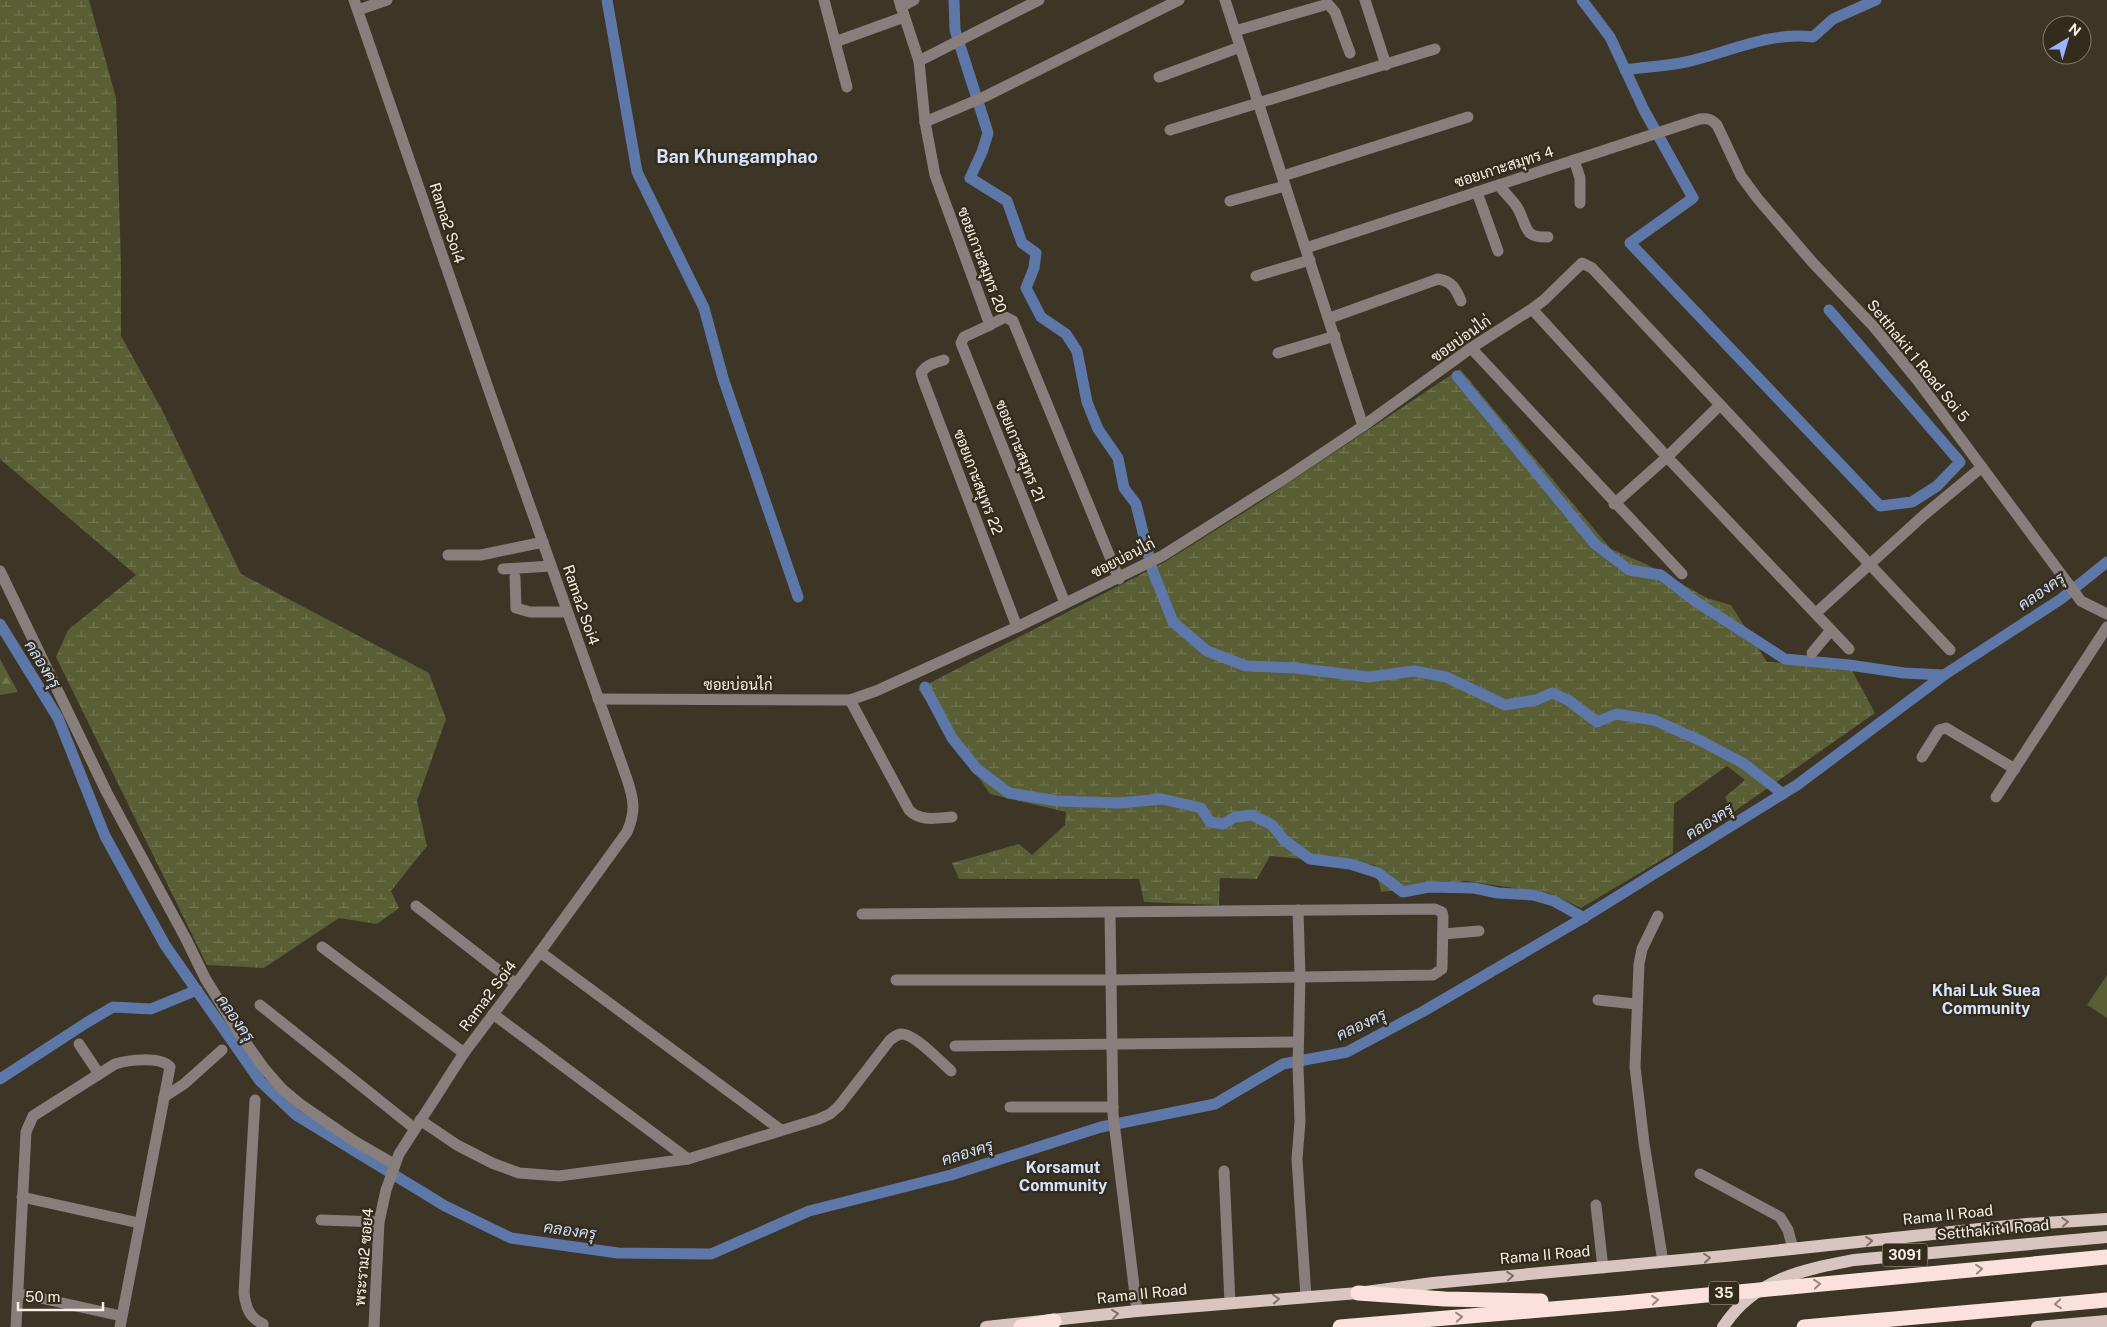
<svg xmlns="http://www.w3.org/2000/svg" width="2107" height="1327" font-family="'Public Sans',Sarabun,sans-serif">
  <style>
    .forest { fill: url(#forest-firs) }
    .wetland { fill: url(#wetland-marsh) }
    .garden { fill: #595e35 }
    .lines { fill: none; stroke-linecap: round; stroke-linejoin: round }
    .canal { stroke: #5d77a9; stroke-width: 11 }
    .minor { stroke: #887e7b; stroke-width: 11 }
    .major { stroke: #d9c5c0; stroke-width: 12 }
    .highway { stroke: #fae1db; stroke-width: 15 }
    .oneway { stroke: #7e7065 }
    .oneway2 { stroke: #96867b }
    .labels { text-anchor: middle; stroke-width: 4.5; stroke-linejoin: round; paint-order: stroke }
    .shield { fill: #332b1b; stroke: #bcb6aa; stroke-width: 1 }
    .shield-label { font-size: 14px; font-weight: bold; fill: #f6f1e7 }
    .street-label { font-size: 15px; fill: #f6f1e7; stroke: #332b1b }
    .water-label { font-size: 16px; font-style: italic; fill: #cedefc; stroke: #332b1b }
    .neighbourhood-label { font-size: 16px; font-weight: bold; fill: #d7e2fe; stroke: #332b1b }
    .quarter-label { font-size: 18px; font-weight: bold; fill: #d7e2fe; stroke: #332b1b }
  </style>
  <defs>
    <pattern id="forest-firs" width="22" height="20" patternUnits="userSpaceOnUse" patternTransform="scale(1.25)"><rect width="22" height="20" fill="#595e35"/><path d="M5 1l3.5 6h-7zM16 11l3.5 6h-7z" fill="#717652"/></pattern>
    <pattern id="wetland-marsh" width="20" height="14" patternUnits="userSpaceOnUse" patternTransform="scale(1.25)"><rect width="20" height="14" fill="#595e35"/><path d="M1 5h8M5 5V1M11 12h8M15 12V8" fill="none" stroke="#717652"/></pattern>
  </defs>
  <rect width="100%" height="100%" fill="#3d3525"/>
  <polygon class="forest" points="0,659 18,692 0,695"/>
  <g class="wetland">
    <polygon points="0,0 89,0 116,98 121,265 121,336 161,408 241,574 429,673 446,719 417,801 427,846 391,891 399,908 377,924 339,918 264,968 207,965 56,657 68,630 136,575 0,459"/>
    <polygon points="1460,369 1611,549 1646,564 1707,598 1731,605 1767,662 1849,665 1875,713 1732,813 1725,797 1745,780 1727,766 1674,804 1673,853 1581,908 1549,893 1466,881 1381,892 1375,865 1270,856 1257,879 1220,878 1219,905 1144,902 1139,879 959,879 952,863 1019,844 1032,855 1065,825 1066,812 990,794 918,689 1165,562 1254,506"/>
  </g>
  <polygon class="garden" points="2107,975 2107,1018 2087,1005"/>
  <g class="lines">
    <g class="canal">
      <polyline points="607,0 637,172 704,308 723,378 798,597"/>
      <polyline points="954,0 955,30 988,133 982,152 970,178 1007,201 1022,243 1036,253 1034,268 1026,288 1041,317 1066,334 1077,351 1087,402 1098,429 1118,458 1124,488 1136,504 1152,569 1173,622 1207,651 1246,666 1295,668 1369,677 1414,671 1446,677 1505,705 1536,700 1552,693 1568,700 1597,722 1616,714 1654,720 1699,740 1743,763 1783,794"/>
      <polyline points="1582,0 1610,37 1644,110 1693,198 1630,243 1880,506 1912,502 1937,486 1960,462 1829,310"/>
      <path d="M1625,70C1645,67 1666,66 1686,62C1727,53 1770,31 1813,37L1833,19L1876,0"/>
      <polyline points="1457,376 1595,544 1629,570 1661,575 1695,601 1785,659 1849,665 1904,673 1944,675"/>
      <polyline points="0,624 58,718 105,836 165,945 260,1081 296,1115 445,1206 511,1238 618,1253 711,1254 809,1211 951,1175 1101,1127 1215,1104 1283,1064 1347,1052 1422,1012 1578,921 1797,785 1944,675 2061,599 2107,562"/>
      <polyline points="925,687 952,738 977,769 1009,793 1057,801 1119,803 1162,799 1201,808 1210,822 1223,824 1235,817 1252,815 1272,825 1284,840 1310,859 1350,864 1378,873 1403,892 1429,887 1474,888 1498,893 1533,895 1554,901 1584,918"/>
      <polyline points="0,1079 86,1023 113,1007 151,1009 197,990"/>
    </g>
    <g class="minor">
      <path d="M354,0L494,405L627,779C634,800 636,811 627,832L540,952L464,1053L399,1154L386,1190L379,1222L374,1327"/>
      <polyline points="824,0 847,87"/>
      <polyline points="899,0 919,61 925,122 935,175 990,325 1005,317 1013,321 1015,326 1119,579"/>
      <polyline points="1225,0 1363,426"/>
      <polyline points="1365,0 1386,65"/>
      <polyline points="901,7 914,0"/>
      <polyline points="358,10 387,0"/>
      <polyline points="1235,31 1328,4 1335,12 1350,53"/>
      <polyline points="835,42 904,17"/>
      <polyline points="919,61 1039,0"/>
      <polyline points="1159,77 1240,47"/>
      <polyline points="925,122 984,97 1179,0"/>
      <polyline points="1170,130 1435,49"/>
      <polyline points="1574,160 1580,178 1580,203"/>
      <polyline points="1283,176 1468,117"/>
      <path d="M1499,185C1504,193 1512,199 1517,207C1528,225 1522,238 1548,237"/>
      <polyline points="1477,192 1498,251"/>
      <polyline points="1230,201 1285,186"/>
      <path d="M1306,248L1700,119C1708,118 1711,119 1717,125L1741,176L1758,199L1813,263L1874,327L1918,381L2081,601L2107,614"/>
      <polyline points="1256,276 1310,260"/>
      <polyline points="1532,309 1667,457 1849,649"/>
      <path d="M1330,318L1438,279C1452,281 1456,289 1461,301"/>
      <polyline points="990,325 964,337 961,343 1065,603"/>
      <polyline points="1471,348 1682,574"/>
      <polyline points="1278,353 1335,336"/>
      <path d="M944,360C934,363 927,364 921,373L923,380L1017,627"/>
      <polyline points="1614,504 1667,457 1720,405"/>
      <polyline points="448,555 481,555 543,542"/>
      <polyline points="503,569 551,566"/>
      <polyline points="0,571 107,793 186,939 205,978 239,1033 263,1067 282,1089 300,1104 354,1141 394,1164"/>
      <polyline points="515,577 516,608 530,612 567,612"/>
      <polyline points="1816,613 1924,515 1982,467"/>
      <polyline points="1812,653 1831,630"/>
      <polyline points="598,699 836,700 850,700 876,691 1017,627 1162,556 1284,479 1363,426 1471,348 1532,309 1544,300 1582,263 1592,268 1950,650"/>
      <path d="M850,700L909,810C920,822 937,818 952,817"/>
      <polyline points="1922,757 1939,730 1946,728 2015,769"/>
      <polyline points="1996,797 2107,627"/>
      <polyline points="416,906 516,984"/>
      <polyline points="1298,910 1300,976 1298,1066 1300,1121 1297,1159 1306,1297"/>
      <polyline points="1110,913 1113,1114 1137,1311"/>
      <polyline points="862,914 1435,909 1442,912 1443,916 1442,969 1433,975 1112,980 896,980"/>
      <polyline points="1658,916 1642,949 1639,964 1635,1067 1644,1143 1663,1262"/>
      <polyline points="1443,934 1479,931"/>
      <polyline points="322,947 464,1053"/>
      <polyline points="540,952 781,1130"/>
      <polyline points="1598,1000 1636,1004"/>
      <polyline points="260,1005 414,1128"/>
      <polyline points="493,1014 688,1159"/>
      <polyline points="79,1044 99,1074"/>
      <polyline points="955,1046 1298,1042"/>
      <polyline points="164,1097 184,1084 222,1050"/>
      <path d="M255,1100L244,1293C246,1308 249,1317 263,1324V1327"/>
      <polyline points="1010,1107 1113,1107"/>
      <path d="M420,1120L457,1145L492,1163L519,1173L559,1176L688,1159L819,1119L830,1114L839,1106L890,1040C894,1037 896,1035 901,1034C914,1033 941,1062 951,1071"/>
      <polyline points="1224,1171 1230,1303"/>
      <polyline points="1700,1174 1780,1217 1788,1230 1793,1249"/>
      <polyline points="22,1197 139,1223"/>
      <polyline points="1596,1205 1603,1268"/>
      <polyline points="321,1220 379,1222"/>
      <polyline points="18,1293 121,1316"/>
      <path d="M16,1327L26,1132L33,1116L115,1064C128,1060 160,1056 170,1067L120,1327"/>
    </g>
    <g class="major">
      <polyline points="986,1327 1137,1311 1358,1293 1433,1283 1725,1256 2027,1224 2107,1219"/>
      <path d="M1723,1327C1754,1279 1802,1270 1854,1260L2107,1237"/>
      <polyline points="2037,1327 2107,1321"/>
    </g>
    <g class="highway">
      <polyline points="1358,1293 1445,1299 1541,1301"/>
      <polyline points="1021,1327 1054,1321"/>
      <polyline points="1340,1327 1623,1303 2107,1257"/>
      <polyline points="1804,1327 2107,1300"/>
    </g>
  </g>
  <defs><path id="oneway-chevron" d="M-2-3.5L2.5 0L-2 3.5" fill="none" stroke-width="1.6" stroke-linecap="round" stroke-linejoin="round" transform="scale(1.25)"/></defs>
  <g class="oneway">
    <use href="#oneway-chevron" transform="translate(2065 1222) rotate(-4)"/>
    <use href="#oneway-chevron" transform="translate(1869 1241) rotate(-6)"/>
    <use href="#oneway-chevron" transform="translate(1707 1258) rotate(-5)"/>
    <use href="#oneway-chevron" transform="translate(1510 1276) rotate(-5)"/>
    <use href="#oneway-chevron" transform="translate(1276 1299) rotate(-4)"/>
    <use href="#oneway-chevron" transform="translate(1115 1314) rotate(-7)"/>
  </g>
  <g class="oneway2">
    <use href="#oneway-chevron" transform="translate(1979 1269) rotate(-5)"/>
    <use href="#oneway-chevron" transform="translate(1817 1284) rotate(-5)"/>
    <use href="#oneway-chevron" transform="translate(1655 1300) rotate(-5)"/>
    <use href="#oneway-chevron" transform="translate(2058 1304) rotate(175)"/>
    <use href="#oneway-chevron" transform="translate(1459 1317) rotate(-5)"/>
  </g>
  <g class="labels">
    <g class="shield">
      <rect x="1882.5" y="1243.5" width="45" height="23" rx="4"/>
      <rect x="1709" y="1281.5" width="30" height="23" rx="4"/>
    </g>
    <g class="shield-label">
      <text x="1905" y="1260">3091</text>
      <text x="1724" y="1298">35</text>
    </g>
    <g class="street-label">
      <text transform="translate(1504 167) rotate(-18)" y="5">ซอยเกาะสมุทร 4</text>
      <text transform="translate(447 223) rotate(72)" y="5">Rama2 Soi4</text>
      <text transform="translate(982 260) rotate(69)" y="5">ซอยเกาะสมุทร 20</text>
      <text transform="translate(1461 339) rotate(-35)" y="5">ซอยบ่อนไก่</text>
      <text transform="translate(1918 361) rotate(51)" y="5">Setthakit 1 Road Soi 5</text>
      <text transform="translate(1020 451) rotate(68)" y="5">ซอยเกาะสมุทร 21</text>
      <text transform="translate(978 482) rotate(69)" y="5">ซอยเกาะสมุทร 22</text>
      <text transform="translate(1123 558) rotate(-27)" y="5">ซอยบ่อนไก่</text>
      <text transform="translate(581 605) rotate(71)" y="5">Rama2 Soi4</text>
      <text x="738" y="690">ซอยบ่อนไก่</text>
      <text transform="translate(488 996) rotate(-53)" y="5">Rama2 Soi4</text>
      <text transform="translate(1948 1215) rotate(-6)" y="5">Rama II Road</text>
      <text transform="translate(1993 1230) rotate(-5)" y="5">Setthakit 1 Road</text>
      <text transform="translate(1545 1255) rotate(-5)" y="5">Rama II Road</text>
      <text transform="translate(364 1257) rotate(-85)" y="5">พระราม2 ซอย4</text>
      <text transform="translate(1142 1294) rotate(-6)" y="5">Rama II Road</text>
    </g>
    <g class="water-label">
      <text transform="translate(2041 591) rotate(-35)" y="6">คลองครุ</text>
      <text transform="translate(43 664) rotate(58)" y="6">คลองครุ</text>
      <text transform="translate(1709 821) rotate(-32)" y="6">คลองครุ</text>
      <text transform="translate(236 1018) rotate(55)" y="6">คลองครุ</text>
      <text transform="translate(1361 1024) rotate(-25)" y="6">คลองครุ</text>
      <text transform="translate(967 1152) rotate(-17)" y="6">คลองครุ</text>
      <text transform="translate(570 1230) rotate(8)" y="6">คลองครุ</text>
    </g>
    <g class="neighbourhood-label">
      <text x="1986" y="996">Khai Luk Suea<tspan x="1986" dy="18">Community</tspan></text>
      <text x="1063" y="1173">Korsamut<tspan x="1063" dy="18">Community</tspan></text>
    </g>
    <g class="quarter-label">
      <text x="737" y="163">Ban Khungamphao</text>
    </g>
  </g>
  <g transform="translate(2067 40) rotate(38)"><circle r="24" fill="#332b1b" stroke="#817a6d"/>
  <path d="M0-4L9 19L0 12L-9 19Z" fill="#9bb4fd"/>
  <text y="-8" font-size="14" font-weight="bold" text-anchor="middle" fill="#f6f1e7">N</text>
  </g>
  <path d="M18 1302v8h85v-8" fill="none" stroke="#f6f1e7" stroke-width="2.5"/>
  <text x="25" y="1302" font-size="15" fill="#f6f1e7" stroke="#332b1b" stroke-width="4" paint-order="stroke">50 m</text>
</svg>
